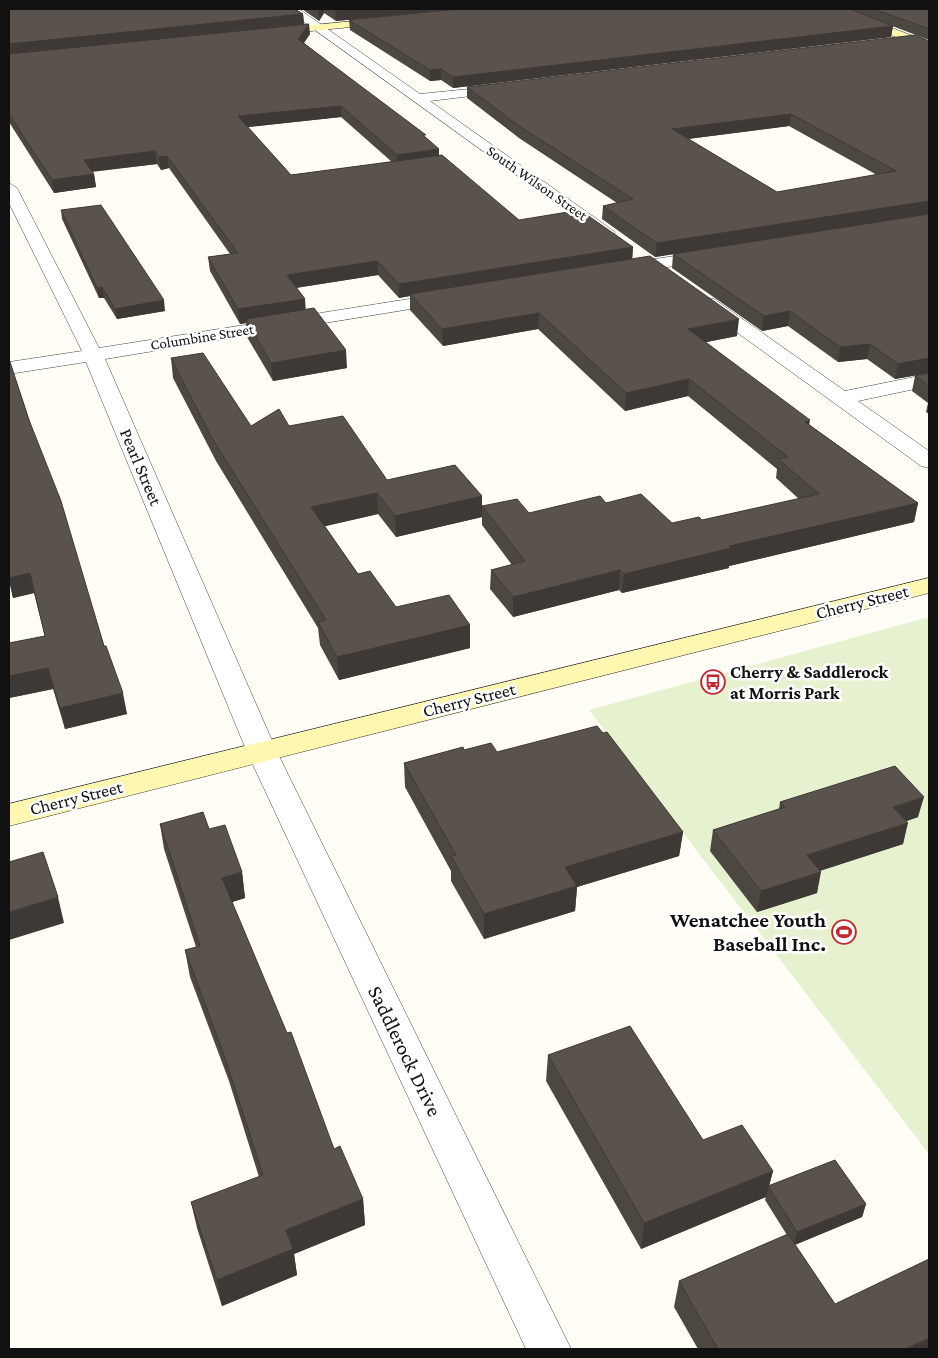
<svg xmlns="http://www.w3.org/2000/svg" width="938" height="1358" font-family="'Crimson Pro',serif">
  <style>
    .pitch { fill: #e6f2cf }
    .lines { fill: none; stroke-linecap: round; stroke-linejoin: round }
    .street-casing { stroke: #444; stroke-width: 1 }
    .secondary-casing { stroke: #333; stroke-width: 1 }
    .street { fill: #fff; fill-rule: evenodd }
    .secondary { fill: #fff6b0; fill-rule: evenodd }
    .wall { fill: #4d4742; fill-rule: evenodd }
    .shaded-wall { fill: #3f3936 }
    .building { fill: #5a524d; stroke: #3f3936; fill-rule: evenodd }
    .labels { text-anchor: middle; stroke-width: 5; stroke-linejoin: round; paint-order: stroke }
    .far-street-label { font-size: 15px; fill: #111; stroke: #fff }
    .street-label { font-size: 18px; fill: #111; stroke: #fff }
    .poi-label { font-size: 18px; font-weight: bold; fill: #111; stroke: #fff; text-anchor: start }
    .near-poi-label { font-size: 21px; font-weight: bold; fill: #111; stroke: #fff; text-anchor: end }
    .near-street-label { font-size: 21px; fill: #111; stroke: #fff }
  </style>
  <rect width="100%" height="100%" fill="#fffdf5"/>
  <polygon class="pitch" points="929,617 929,1154 589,710"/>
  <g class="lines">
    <g class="street-casing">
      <g id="street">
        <polygon points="286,9 299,9 420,94 509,85 510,88 509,91 504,92 430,101 615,232 613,236 601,236"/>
        <polygon points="9,183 17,188 99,348 447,293 453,294 456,298 453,302 447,303 105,359 277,752 571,1349 526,1349 247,752 86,362 9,374 9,362 82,351 9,203"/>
        <polygon points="708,251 714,252 717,256 714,260 622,274 616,273 613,269 616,265 622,264"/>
        <polygon points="708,298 714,299 845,391 929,374 929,386 858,401 929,451 929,468 921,466 702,307 699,303 702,299"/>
      </g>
    </g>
    <g class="secondary-casing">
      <g id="secondary">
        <polygon points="828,9 842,9 929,42 929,50 829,11"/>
        <polygon points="386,18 390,19 390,23 272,35 266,32 272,29"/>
        <polygon points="929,578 929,593 9,826 9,804"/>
      </g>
    </g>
    <use href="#street" class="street"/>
    <use href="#secondary" class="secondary"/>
  </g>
  <g class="wall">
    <path d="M9,9L303,14L304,24L310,34L304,43L426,138L439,156L519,220L633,247L632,259L737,336L706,342L810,425L918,503L914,522L729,566V568L622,593L619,590L513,617L490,589L491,570L512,565L482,525V517L396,537L378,514L325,526L358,574L396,607L470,625V648L339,680L320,645L318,628L216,461L173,378L171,358L251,426H289L387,480L482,506L529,513L606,503L672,523L702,520L799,499L776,478L777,469L688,396L625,411L538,329L443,346L410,310V296L399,298L378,275L296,288L305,299V310L347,368L273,381L247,337L246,323L240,324L210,271L208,257L230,254L169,168L161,170L157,164L92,172L94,174L96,187L54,193L9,122ZM341,117L392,162L291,175L247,127Z"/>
    <polygon points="302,9 458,9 336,21 324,13 319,21"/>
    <polygon points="459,9 929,9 929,40 887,24 893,26 891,37 453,88 441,80 430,81 350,30 349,20"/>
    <path d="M929,41V214L655,257L602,219L603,206L617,203L519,138L467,98V87ZM789,126L877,175L777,192L688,139Z"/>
    <polygon points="61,210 165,311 117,319 104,298 99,298 62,219"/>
    <polygon points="929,214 929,373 895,379 867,359 838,362 788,326 762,331 672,268 673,254"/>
    <polygon points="9,359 127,714 65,729 53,689 9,698 9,643 45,636 34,593 13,598 9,581"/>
    <polygon points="929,373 929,414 926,412 928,403 912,391 915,376"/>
    <polygon points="603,733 683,832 679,856 577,887 575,911 484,939 451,881 451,871 405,787 404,763 464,750 497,752"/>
    <polygon points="780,802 918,817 907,821 903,844 820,871 817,893 757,912 710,851 713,830 779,809"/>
    <polygon points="160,824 209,829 242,872 245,898 232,902 334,1149 363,1199 365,1225 294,1254 297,1275 222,1306 197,1228 191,1202 259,1177 229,1081 190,977 185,950 196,947 164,849"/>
    <polygon points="548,1055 703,1140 773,1171 769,1186 866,1204 862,1217 795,1245 835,1304 929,1349 698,1349 674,1307 679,1281 787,1235 765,1200 766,1197 641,1249 546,1081"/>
  </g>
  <g class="shaded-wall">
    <polygon points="320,9 324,9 324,13 319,21 318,11"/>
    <polygon points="357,9 458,9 336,21 335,11"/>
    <polygon points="303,14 304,24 9,55 9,44"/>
    <polygon points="309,24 310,34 299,49 298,39"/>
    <polygon points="893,26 891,37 453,88 453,77"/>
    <polygon points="441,69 441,80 430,81 430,70"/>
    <polygon points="341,106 341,117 239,128 238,116"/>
    <polygon points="791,114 789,126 671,141 672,129"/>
    <polygon points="439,149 439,162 397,167 397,155"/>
    <polygon points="155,151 157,164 86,172 84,160"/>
    <polygon points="167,156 169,168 161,170 159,157"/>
    <polygon points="94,174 96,187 54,193 52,180"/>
    <polygon points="929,201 929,214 655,257 657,243"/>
    <polygon points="633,247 632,261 410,294 410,296 399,298 399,284"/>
    <polygon points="377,261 378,275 288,289 287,275"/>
    <polygon points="102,287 104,298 99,298 97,288"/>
    <polygon points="305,299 306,313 246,319 246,323 240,324 238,309"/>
    <polygon points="164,300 165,311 117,319 115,309"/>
    <polygon points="790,311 788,326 762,331 764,316"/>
    <polygon points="539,313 538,329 443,346 442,329"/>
    <polygon points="739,319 737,336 687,346 688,329"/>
    <polygon points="870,344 867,359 838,362 840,347"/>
    <polygon points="346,350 347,368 273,381 271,363"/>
    <polygon points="929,358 929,373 895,379 898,364"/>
    <polygon points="689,379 688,396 625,411 626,393"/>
    <polygon points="810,420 807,438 805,422"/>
    <polygon points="377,493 378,514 313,529 311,507"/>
    <polygon points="482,496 482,517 396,537 395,516"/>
    <polygon points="918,503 914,522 729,566 729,568 622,593 624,574 729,546"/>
    <polygon points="620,570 619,590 513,617 513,597"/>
    <polygon points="30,573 34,593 13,598 9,578"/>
    <polygon points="470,625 470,648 339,680 337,657"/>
    <polygon points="48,668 53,689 9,698 9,676"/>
    <polygon points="123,693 127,714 65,729 60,708"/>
    <polygon points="924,797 918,817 888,827 893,807"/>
    <polygon points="908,823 903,844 803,876 807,855"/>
    <polygon points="683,832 679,856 577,887 575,911 484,939 484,914 565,867"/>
    <polygon points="242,872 245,898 226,904 222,878"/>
    <polygon points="821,872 817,893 757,912 761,891"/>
    <polygon points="58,897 64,923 9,940 9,912"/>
    <polygon points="773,1171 766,1197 641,1249 644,1223"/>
    <polygon points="363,1199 365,1225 294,1254 297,1275 222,1306 217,1280 286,1230"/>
    <polygon points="866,1204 862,1217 794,1245 797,1232"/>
    <polygon points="929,1338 929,1349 906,1349"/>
  </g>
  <g class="building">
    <polygon points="9,9 295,9 303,14 9,44"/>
    <polygon points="332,9 357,9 335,11"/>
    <polygon points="459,9 850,9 893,26 453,77 441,69 430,70 349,20"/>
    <polygon points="874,9 929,9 929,29"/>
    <polygon points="309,24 298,39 426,135 423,135 439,149 397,155 341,106 238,116 291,175 442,155 519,220 580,210 633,247 399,284 377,261 287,275 305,299 238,309 208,257 238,253 167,156 159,157 155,151 84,160 94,174 52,180 9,114 9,54"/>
    <path d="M915,35L929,41V201L657,243L603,206L633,199L519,126L467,87ZM791,114L896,171L777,192L672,129Z"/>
    <polygon points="101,205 164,300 115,309 102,287 97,288 61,210"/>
    <polygon points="929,214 929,358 898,364 870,344 840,347 790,311 764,316 673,254"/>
    <polygon points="650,256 739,319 688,329 810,420 805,422 918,503 729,546 731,548 624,574 620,570 513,597 491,570 525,561 482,506 517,499 529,513 600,496 606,503 641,494 672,523 699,517 702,520 819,494 778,459 788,457 689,379 626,393 539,313 442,329 410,294"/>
    <polygon points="314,308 346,350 271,363 246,319"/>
    <polygon points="203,353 251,426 279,409 289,426 343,416 387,480 455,465 482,496 395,516 377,493 311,507 358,574 370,571 396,607 449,595 470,625 337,657 318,622 326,620 213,440 171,358"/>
    <polygon points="9,359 29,420 61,501 104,646 106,646 123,693 60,708 48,668 9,676 9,643 45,636 30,573 9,578"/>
    <polygon points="929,373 929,386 915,376"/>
    <polygon points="597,726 603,733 607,732 683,832 565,867 577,886 484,914 451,856 456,855 404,763 463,747 464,750 491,743 497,752"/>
    <polygon points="895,766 924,797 893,807 908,823 807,855 821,872 761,891 713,830 785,807 780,802"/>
    <polygon points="203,812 209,829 225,825 242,872 222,878 287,1033 291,1032 334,1149 340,1146 363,1199 286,1230 293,1249 217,1280 191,1202 263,1175 224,1055 185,950 200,946 160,824"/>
    <polygon points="43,852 58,897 9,912 9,862"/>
    <polygon points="630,1026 703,1140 742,1125 773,1171 644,1223 548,1055"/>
    <polygon points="835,1160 866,1204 797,1232 768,1186"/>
    <polygon points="788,1234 835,1304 929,1259 929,1338 906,1349 718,1349 679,1281"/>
  </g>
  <defs>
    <g id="bus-ring" transform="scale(1.25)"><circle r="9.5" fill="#fff" stroke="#c4262e" stroke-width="1.5"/><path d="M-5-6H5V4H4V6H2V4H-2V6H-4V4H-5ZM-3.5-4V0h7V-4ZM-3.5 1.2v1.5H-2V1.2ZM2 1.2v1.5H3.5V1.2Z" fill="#c4262e"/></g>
    <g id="stadium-ring" transform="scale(1.25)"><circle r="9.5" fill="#fff" stroke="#c4262e" stroke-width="1.5"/><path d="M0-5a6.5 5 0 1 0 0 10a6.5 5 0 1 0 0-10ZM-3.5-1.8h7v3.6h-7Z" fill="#c4262e"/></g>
  </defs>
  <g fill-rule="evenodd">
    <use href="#bus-ring" x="713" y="682"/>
    <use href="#stadium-ring" x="844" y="932"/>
  </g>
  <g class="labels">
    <g class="far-street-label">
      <text transform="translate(537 183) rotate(35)" y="5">South Wilson Street</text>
      <text transform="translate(202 337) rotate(-9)" y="5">Columbine Street</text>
    </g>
    <g class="street-label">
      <text transform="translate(141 467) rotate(67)" y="6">Pearl Street</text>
      <text transform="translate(862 602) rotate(-14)" y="6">Cherry Street</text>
      <text transform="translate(469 700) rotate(-14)" y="6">Cherry Street</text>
      <text transform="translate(76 798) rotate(-14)" y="6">Cherry Street</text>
    </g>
    <g class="poi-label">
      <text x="730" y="678">Cherry &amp; Saddlerock<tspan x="730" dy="21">at Morris Park</tspan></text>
    </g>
    <g class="near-poi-label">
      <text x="826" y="927">Wenatchee Youth<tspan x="826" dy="24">Baseball Inc.</tspan></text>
    </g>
    <g class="near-street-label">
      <text transform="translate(405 1051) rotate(64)" y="7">Saddlerock Drive</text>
    </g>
  </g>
  <rect width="938" height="1358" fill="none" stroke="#111111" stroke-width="20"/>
</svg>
